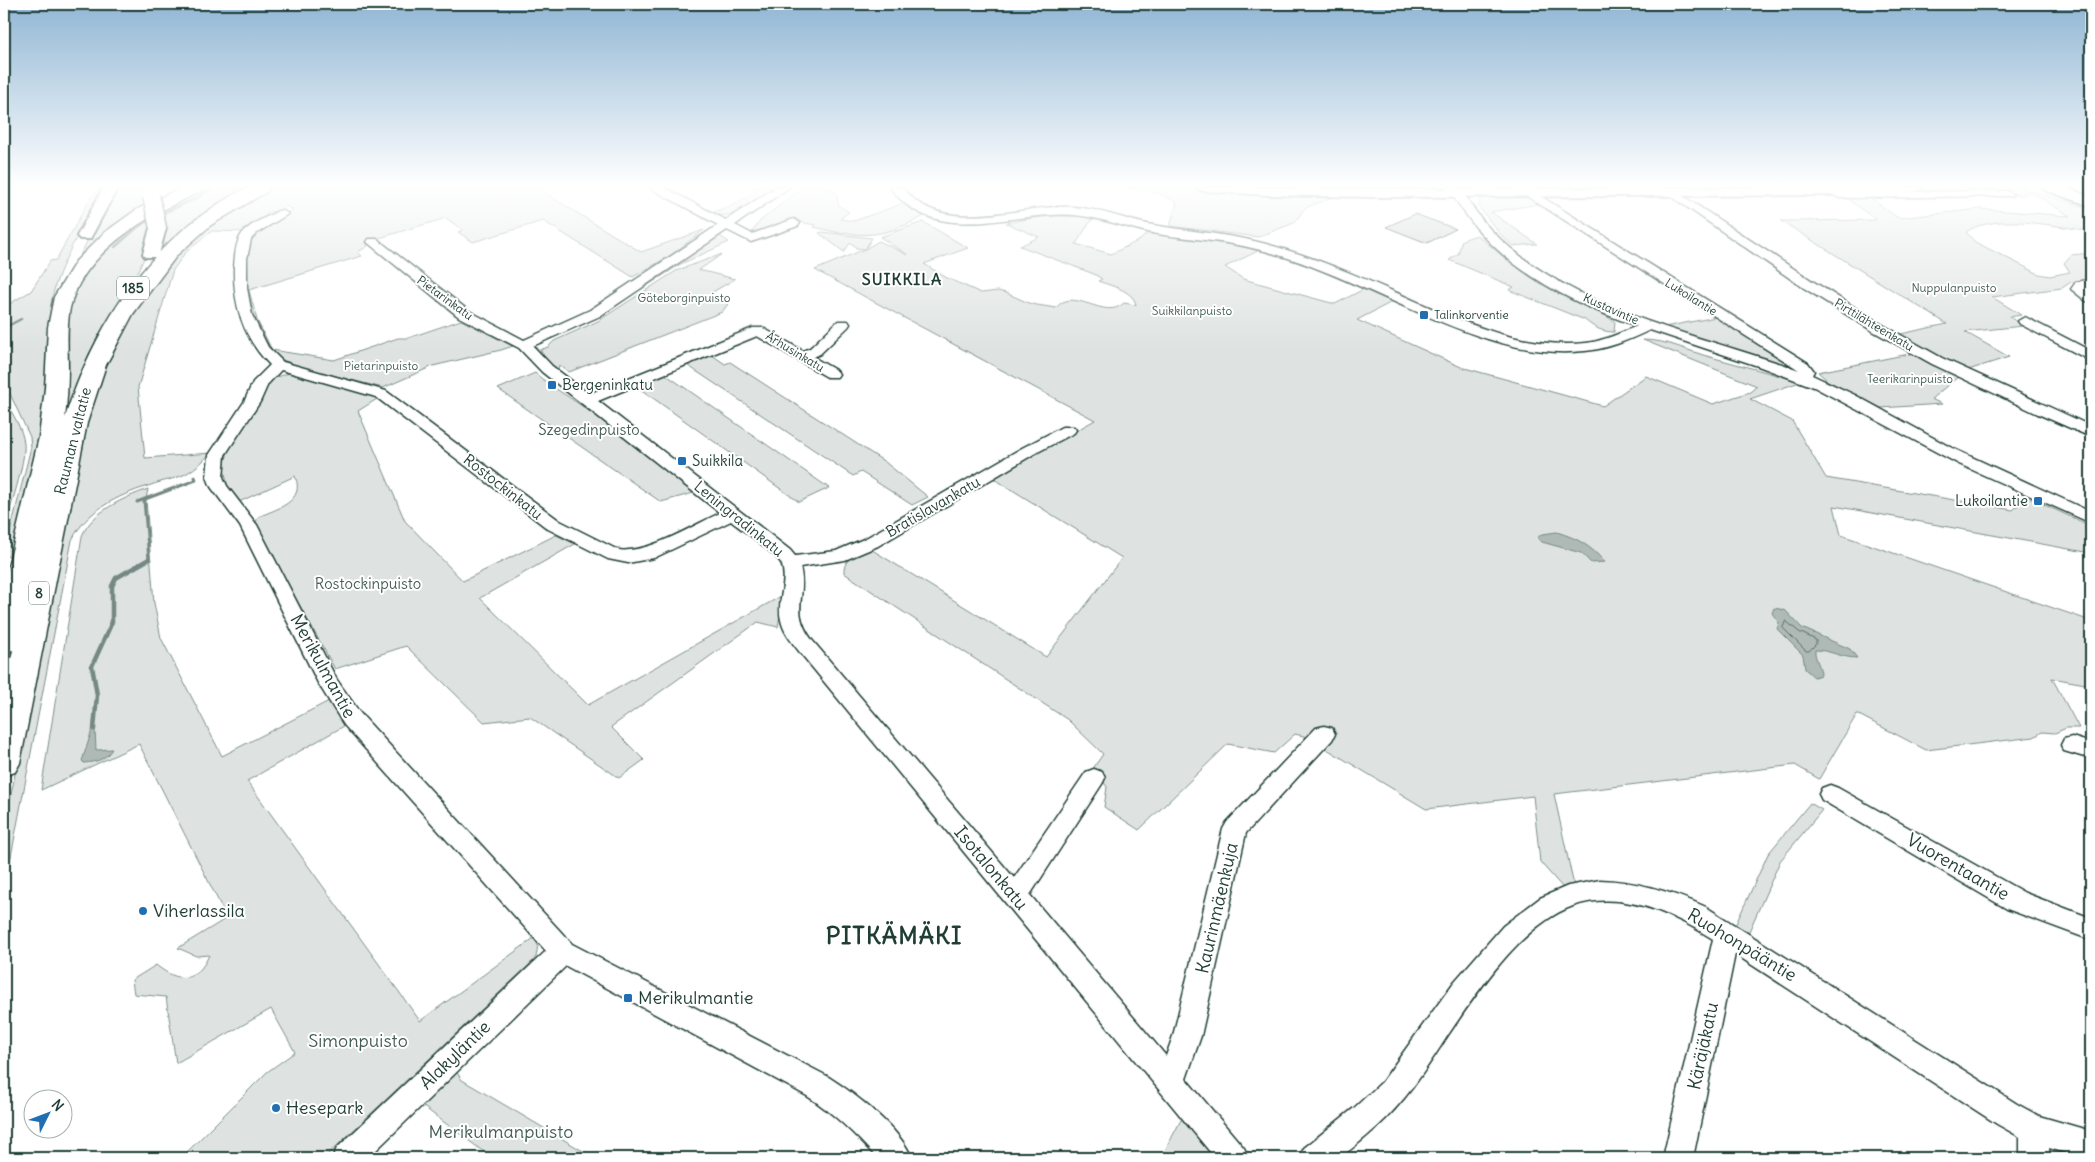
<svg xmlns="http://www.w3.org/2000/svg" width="2095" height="1162" font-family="Delius,sans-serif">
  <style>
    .green { fill: #dee3e2; stroke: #7e908b }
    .water { fill: #afbab7; stroke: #758883 }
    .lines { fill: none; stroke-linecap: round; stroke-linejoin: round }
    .shore { stroke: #596f68; stroke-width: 1 }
    .stream-far2 { stroke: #758883; stroke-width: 2.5 }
    .stream-far1 { stroke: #758883; stroke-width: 3 }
    .stream { stroke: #758883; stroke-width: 4.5 }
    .building { fill: #c7cfcc; stroke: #1f3d34 }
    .minor-casing { stroke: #1f3d34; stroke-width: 3 }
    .major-casing { stroke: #1f3d34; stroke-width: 4 }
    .highway-casing { stroke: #1f3d34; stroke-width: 3 }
    .minor { fill: #fff; fill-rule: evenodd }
    .major { fill: #fff; fill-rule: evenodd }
    .highway { fill: #fff; fill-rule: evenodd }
    .major-bridge-casing { stroke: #1f3d34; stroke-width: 19; stroke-linecap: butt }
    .major-bridge { stroke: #fff; stroke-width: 16 }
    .poi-dot { fill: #1f6fb2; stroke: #fff; stroke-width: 2 }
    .labels { text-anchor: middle; stroke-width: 4; stroke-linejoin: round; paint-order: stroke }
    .far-park-label { font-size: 12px; fill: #455e57; stroke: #fff }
    .far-street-label { font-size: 12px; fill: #1f3d34; stroke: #fff }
    .far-poi-label { font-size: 12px; fill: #1f3d34; stroke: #fff; text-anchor: start }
    .shield { fill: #fff; stroke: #627771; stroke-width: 1 }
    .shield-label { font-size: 14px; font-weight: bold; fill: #1f3d34 }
    .poi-label { font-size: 15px; fill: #1f3d34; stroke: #fff; text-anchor: start }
    .park-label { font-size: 15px; fill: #455e57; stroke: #fff }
    .street-label { font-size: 15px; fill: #1f3d34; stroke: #fff }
    .far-district-label { font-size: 16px; font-weight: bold; letter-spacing: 1px; fill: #1f3d34; stroke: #fff }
    .near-street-label { font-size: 18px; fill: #1f3d34; stroke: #fff }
    .near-poi-label { font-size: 18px; fill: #1f3d34; stroke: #fff; text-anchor: start }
    .near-park-label { font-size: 18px; fill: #455e57; stroke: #fff }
    .near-district-label { font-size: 24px; font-weight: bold; letter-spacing: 1px; fill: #1f3d34; stroke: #fff }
  </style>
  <rect width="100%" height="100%" fill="#fff"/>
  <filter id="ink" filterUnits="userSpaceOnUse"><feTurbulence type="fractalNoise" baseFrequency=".02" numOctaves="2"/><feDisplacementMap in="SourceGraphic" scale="10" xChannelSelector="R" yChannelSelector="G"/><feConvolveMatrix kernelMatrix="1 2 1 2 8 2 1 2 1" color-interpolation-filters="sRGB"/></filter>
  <g filter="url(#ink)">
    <g class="green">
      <path d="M101,187H105C88,219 66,251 55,286C44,324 48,371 44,411C39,460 25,509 10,556L4,557L31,447L30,437L4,381V307L31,291L50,261L56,260L90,199Z"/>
      <polygon points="115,187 143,187 149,207 74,267"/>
      <polygon points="201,187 256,187 152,263 157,249 160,207"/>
      <path d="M267,187H535L641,252L704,230L671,255L633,277L543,221L473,242L458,232L463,230L446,218L366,242L368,246L358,252L362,256L249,290L257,320L272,350L334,360L398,338H408L461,320L513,346L501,350L433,366L383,388L300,367L273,356L252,321L246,296V239L269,222L293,209L285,206L281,211L269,212L266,214L272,215L247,232L212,231L185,253L173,270L138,387L145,458L211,453C202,462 193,471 181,476C170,480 158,482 148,486C117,496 87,510 72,540L4,893V830L85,421L102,363L153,280L201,229Z"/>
      <path d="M752,187H778C757,200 735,223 710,213L736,204L757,190Z"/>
      <path d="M803,187H826L836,193L839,206L849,212L840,219L854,221L901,204L924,216C897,231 871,239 844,232V234L814,227L816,225L798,222L752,232L760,221Z"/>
      <path d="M1122,187C1191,187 1260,197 1330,198L1305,208L1294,223L1258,237L1170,226L1177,202L1152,191Z"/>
      <path d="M1945,187H2023L2025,188C2009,192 1955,198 1942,189Z"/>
      <path d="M2028,190L2091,209V231C2058,227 1994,212 1966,232L1975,242L2039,274L2050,276L2070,272L2064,263L2071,255L2091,253V278L2071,282L2062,288L1992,297L2021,315L2010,317L2023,326L1965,332L2009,357L1965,371L1896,335L1947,324L1781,221L1876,220L1844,196H1868L1898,218L1981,209L2070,216L2031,192L2025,195H2010Z"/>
      <polygon points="1485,197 1527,197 1539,204 1491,212 1537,244 1513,246 1499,233 1479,207 1480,199"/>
      <path d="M150,211C156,244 138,272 122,300L15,670L4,718V677L27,572L68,305L86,266Z"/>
      <path d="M1050,215L1089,217L1092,219L1076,244L1111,254L1140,240L1146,234L1158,233L1225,242L1258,251L1225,267L1243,279L1335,304L1364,289L1392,302L1357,320L1461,367L1603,406L1646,376L1713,404L1750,392L1757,386L1643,340C1669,340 1689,352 1714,358C1743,366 1772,373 1800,382L1750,399L1792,421L1826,478L2013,510L2027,497L2091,526V553L1834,506L1841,535L2091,621V685L2052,678L2079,728H2066L2055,733L2042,732L2034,737L1926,750L1857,714L1819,779L1795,765L1554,794L1574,886L1563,888L1540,862L1533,796L1426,809L1307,737L1295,734L1274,753L1228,744L1139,830L1104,807L1107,787L1101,778L1090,773L1103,754L1068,720L844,573C843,558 857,554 869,548L1046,657L1122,558L993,478L1095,420L815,270L865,249L856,248L854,245L850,243L844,252L819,233L822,232L872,238L865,249L879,241L908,255L880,237L923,222L968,248L924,264L947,278L981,293L998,291L1006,293L1031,304L1056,308C1073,285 1105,322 1124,303L1136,305C1133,290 1111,286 1098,281L1102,279L1094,274L1020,246L1039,237L1006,223Z"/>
      <path d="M1477,235L1505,258L1533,277L1602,313L1615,322L1614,332C1603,332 1594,328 1585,320L1509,290L1514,287L1449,260L1458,254L1462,240Z"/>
      <polygon points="720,236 729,242 681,264 595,319"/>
      <polygon points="722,254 699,270 735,279 711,293 728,304 722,312 569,372 559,365 558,370 549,363 540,350 548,347 554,341 598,321 676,271"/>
      <polygon points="1716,317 1799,369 1795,370 1664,327"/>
      <polygon points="1914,353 1959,376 1931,399 1942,404 1881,408 1828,381 1818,372"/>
      <polygon points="712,355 725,364 730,362 885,462 928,497 912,505 861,472 853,476 687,365"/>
      <path d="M289,373L299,374L368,394L377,399L358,411L405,521L463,581L556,535L575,544L480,598L588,705L783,595L778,627L758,622L611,727L644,760L619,778L530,717L484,722L406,646L335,669L255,525L258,517C276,509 306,502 295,476L239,502L228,489L224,467L230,444L262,400L265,385L276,377Z"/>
      <path d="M535,373C552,388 572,398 590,412H594L697,492L661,502L498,389Z"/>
      <polygon points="665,374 829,488 799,502 636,386"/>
      <path d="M6,401C12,414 23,429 24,444C26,462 9,511 4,531V409Z"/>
      <path d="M148,489L146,499L154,603L161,638L222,756L329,701L344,726L247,781L420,1021L534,938L538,945L536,957L531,963L324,1158H181L267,1072L295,1052L271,1009L176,1063L166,997L134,994L132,980L156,965C178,983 197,983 209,955L196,956L178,948L227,918L139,744L41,790L82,536C92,511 124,498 148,489Z"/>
      <polygon points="1810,803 1822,810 1780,861 1747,936 1734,928 1768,854"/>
      <polygon points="456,1071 462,1080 595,1158 492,1158 421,1105"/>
      <polygon points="1182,1118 1216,1158 1161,1158"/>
    </g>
    <g class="water">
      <path d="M1557,532C1579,539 1589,545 1605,562L1591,563L1581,553L1542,542L1537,538L1542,534Z"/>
      <path d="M1774,608L1785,610L1802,628L1850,649L1857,658C1842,658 1830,650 1815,650C1814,658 1821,666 1821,675L1814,677L1805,669L1803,655L1777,629L1779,623L1772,613Z"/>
      <path d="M95,729L96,750L112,749C105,760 96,762 84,763L82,761L92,730Z"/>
    </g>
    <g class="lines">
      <polygon class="shore" points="1786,621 1799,632 1816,640 1816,644 1809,651 1806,651 1783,628"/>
      <g class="stream-far2">
        <polyline points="161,214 197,198 214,187"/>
        <polyline points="115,247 138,227 152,219"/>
        <polyline points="4,328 21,319"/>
      </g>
      <g class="stream-far1">
        <polyline points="144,500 149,560"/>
        <polyline points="137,502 196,480 195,477"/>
      </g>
      <polyline class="stream" points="94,729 97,695 92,666 112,622 112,586 116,578 149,559"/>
    </g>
    <polygon class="building" points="1415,214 1456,229 1427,243 1386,227"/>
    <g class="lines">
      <g class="minor-casing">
        <g id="minor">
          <path d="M648,187H663L726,220L776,187H790L735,225L752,234L794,219L800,223L798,226L751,242L727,230L600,316L533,346L552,366L589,394L753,328H763L803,351L810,348L838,321H848L850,324L848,327L820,354L813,357L837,371L839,374L837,377H827L757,336L598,401L790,550L795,556L836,551L866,538L1022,448L1062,427H1074L1076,430L1074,433L1034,454L878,546L845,560L800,567C808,597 789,609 812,640L1014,878L1086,772L1094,769L1102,772L1105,778L1102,784L1030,895L1166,1056L1173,1036L1223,829L1227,822L1316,728L1324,726L1332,728L1335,734L1332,740L1246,833L1201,1036L1186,1079L1244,1148L1249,1158H1215L798,650C791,641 783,631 781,620C776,601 789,581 781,563C776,553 742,530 731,521L654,558L628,563L608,559L548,529L376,397L281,370L268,384L260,402L225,455L223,477L227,486L257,525L337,680L360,713L572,944L827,1076C854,1093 900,1128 912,1158H877C854,1133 835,1114 807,1096L566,966L368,1158H332L337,1148L546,951L344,725L318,683L240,526L211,487L207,477L209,455L244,402L253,382L270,365C243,338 233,305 234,267C235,258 235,245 240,237C247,224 266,218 278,211L282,210L288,214L257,233L251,239L247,259V288L252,315L268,347L283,362L386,391L560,521L618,550C648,554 692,526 720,513L542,372L519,348L459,317L367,242L369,239H377L469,311L524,340L590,310L718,225Z"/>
          <path d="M890,187H902C943,240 1019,203 1074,207C1101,209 1127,221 1153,225C1180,230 1207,232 1234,237C1291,247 1344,270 1397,293C1457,319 1519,350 1586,343C1604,341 1620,333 1637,326C1581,307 1521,278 1481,233C1468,219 1458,203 1447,187H1459C1469,201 1478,217 1491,230C1571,312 1695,333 1799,370L1519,191L1521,189H1529L1808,363L1814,371L1812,375L1855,395L1950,447L2091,512V523L1959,464L1814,387L1758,366L1650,330C1629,340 1608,349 1585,351C1523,358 1464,332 1408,308C1351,283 1294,254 1232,244C1206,239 1179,238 1152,233C1126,228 1101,217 1074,215C1013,210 935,249 890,187Z"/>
          <polygon points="1672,189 1814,282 1881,324 1942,358 2091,426 2091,437 2038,414 1932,364 1871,330 1804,288 1668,194 1666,192"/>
          <polygon points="2007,191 2013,194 2011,196 1840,198 1834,195 1840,192"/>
          <polygon points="2091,279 2091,287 2085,288 2091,292 2091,302 2086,301 2071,289 2076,282"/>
          <polygon points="2025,317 2091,351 2091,361 2020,324 2018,321"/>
          <polygon points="2072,737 2091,743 2091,759 2064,751 2061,745 2064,739"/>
          <polygon points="1830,785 1838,788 2025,893 2091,918 2091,940 2007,909 1822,800 1819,794 1822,788"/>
          <path d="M1600,880C1638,881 1672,892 1706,907L2017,1104L2039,1116L2091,1131V1158H2083L2049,1148L2050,1158H2020V1137L1997,1124L1735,954L1693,1158H1663L1713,939C1674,914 1621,889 1573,906C1521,925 1478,991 1448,1035C1426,1069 1406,1101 1376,1128C1369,1134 1345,1156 1337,1158C1326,1161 1311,1158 1299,1158L1304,1148L1354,1108L1382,1082L1454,982L1503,926L1540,898L1568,886Z"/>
        </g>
      </g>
      <g class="major-casing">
        <g id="major">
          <polygon points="104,187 118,187 90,239 80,239 77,236"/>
          <polygon points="1197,187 1376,189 1922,187 1920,190 1915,191 1855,195 1376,197 1269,195 1204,191 1199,190"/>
          <polygon points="2043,187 2064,187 2091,197 2091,206 2045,190"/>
          <polygon points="158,223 163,225 166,228 159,254 157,257 145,257 143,254 150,228 153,225"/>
        </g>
      </g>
      <g class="highway-casing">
        <path id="highway" d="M182,187H204L202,191C153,213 83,250 70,308C66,328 68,349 68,369C68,385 67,402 65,418C90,338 139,256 211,209C222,202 235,192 248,188C254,186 263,187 270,187L268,191L211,225L177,255L133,314L106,365L87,423L20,763L15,772L4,776V691L13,650L4,652V584L39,437L45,388L48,327L54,297L76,261L104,233L136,210Z"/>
      </g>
      <use href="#minor" class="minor"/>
      <use href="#major" class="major"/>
      <use href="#highway" class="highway"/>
      <g class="major-bridge-casing">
        <polyline id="major-bridge" points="151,196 158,228"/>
      </g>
      <use href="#major-bridge" class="major-bridge"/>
    </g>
  </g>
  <linearGradient id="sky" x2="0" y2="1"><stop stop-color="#91b6d4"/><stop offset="0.53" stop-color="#fff"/><stop offset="1" stop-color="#fff" stop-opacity="0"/></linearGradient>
  <rect width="2095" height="350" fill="url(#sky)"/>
  <g class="poi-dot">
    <rect x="1419" y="310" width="10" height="10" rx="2.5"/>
    <rect x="547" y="380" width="10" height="10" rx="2.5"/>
    <rect x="677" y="456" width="10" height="10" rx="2.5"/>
    <rect x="2033" y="496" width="10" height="10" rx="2.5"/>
    <circle cx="143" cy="911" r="5"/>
    <rect x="623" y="993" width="10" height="10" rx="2.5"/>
    <circle cx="276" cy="1108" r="5"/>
  </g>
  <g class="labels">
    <g class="far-park-label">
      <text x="1954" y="292">Nuppulanpuisto</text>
      <text x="684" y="302">Göteborginpuisto</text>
      <text x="1192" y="315">Suikkilanpuisto</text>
      <text x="381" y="370">Pietarinpuisto</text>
      <text x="1910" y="383">Teerikarinpuisto</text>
    </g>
    <g class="far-street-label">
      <text transform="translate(1691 297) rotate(32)" y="4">Lukoilantie</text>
      <text transform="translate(445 298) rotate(36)" y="4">Pietarinkatu</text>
      <text transform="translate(1611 309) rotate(24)" y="4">Kustavintie</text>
      <text transform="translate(1874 325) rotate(31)" y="4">Pirttilähteenkatu</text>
      <text transform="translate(795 352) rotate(31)" y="4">Århusinkatu</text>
    </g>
    <g class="far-poi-label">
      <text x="1434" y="319">Talinkorventie</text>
    </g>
    <g class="shield">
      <rect x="117" y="276.5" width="32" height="23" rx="4"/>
      <rect x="29" y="581.5" width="20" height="23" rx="4"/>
    </g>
    <g class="shield-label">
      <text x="133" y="293">185</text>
      <text x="39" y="598">8</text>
    </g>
    <g class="poi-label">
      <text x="562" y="390">Bergeninkatu</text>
      <text x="692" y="466">Suikkila</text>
      <text x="2028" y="506" text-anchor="end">Lukoilantie</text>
    </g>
    <g class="park-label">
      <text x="589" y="435">Szegedinpuisto</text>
      <text x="368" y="589">Rostockinpuisto</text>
    </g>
    <g class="street-label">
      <text transform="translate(73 441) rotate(-76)" y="5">Rauman valtatie</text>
      <text transform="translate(503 487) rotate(38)" y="5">Rostockinkatu</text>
      <text transform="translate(933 507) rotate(-30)" y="5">Bratislavankatu</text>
      <text transform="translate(739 519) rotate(39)" y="5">Leningradinkatu</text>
    </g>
    <g class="far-district-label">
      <text x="902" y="285">SUIKKILA</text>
    </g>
    <g class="near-street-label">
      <text transform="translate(323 666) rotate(61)" y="6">Merikulmantie</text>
      <text transform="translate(1958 867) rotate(30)" y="6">Vuorentaantie</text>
      <text transform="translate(991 868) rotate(50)" y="6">Isotalonkatu</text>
      <text transform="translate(1217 908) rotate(-77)" y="6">Kaurinmäenkuja</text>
      <text transform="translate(1742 945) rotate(31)" y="6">Ruohonpääntie</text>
      <text transform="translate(1703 1046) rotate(-78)" y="6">Käräjäkatu</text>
      <text transform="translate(455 1055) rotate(-44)" y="6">Alakyläntie</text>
    </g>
    <g class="near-poi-label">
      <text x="153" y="917">Viherlassila</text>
      <text x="638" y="1004">Merikulmantie</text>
      <text x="286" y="1114">Hesepark</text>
    </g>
    <g class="near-park-label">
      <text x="358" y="1047">Simonpuisto</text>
      <text x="501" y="1138">Merikulmanpuisto</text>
    </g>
    <g class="near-district-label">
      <text x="894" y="944">PITKÄMÄKI</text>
    </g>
  </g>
  <rect width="2095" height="1162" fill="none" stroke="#fff" stroke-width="20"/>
  <rect x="10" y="10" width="2075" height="1142" fill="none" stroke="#1f3d34" stroke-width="2" filter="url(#ink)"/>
  <g transform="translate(48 1114) rotate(48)"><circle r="24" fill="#ffffff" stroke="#a5b1ae"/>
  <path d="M0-4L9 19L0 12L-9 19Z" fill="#1f6fb2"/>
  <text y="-8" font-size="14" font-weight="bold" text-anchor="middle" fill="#1f3d34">N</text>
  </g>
</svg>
